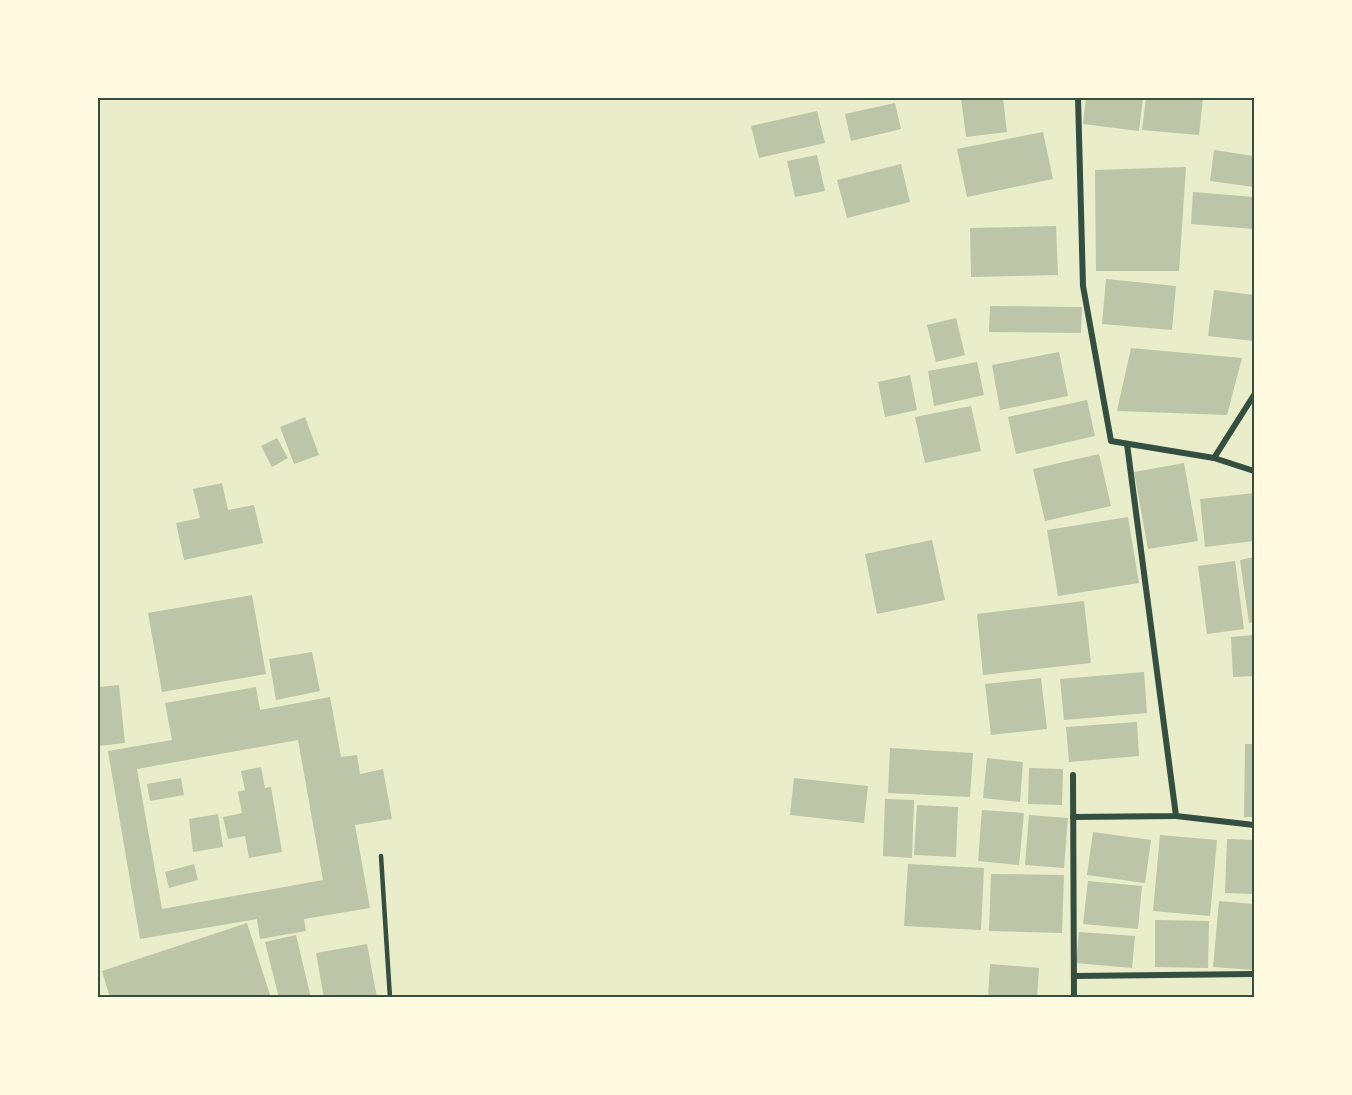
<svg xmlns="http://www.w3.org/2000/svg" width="1352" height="1095" font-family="'Source Serif 4',serif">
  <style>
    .building { fill: #bcc5a7; fill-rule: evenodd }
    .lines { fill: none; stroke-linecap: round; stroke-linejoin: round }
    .service { stroke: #344e41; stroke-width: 4.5 }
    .minor { stroke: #344e41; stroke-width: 6 }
    .neatline { fill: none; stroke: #344e41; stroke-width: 2 }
  </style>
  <rect width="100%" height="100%" fill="#e9edc9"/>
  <g class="building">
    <polygon points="961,98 1003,98 1007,132 966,137"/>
    <polygon points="1086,98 1143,98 1139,131 1083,124"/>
    <polygon points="1146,98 1203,98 1199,135 1142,130"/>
    <polygon points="895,103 901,129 851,141 845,114"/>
    <polygon points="817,111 825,143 759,158 751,126"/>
    <polygon points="1043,132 1053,179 967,197 957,149"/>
    <polygon points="1214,150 1254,156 1254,187 1210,181"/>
    <polygon points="817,155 825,191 795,197 787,161"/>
    <polygon points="901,164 910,202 847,218 837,180"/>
    <polygon points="1186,167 1179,271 1096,271 1095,170"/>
    <polygon points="1193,192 1254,197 1254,229 1191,224"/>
    <polygon points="1056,226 1058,275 971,277 970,228"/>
    <polygon points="1106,279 1176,286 1172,330 1102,324"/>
    <polygon points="1214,290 1254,295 1254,341 1208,336"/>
    <polygon points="990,306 1082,307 1081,333 989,332"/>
    <polygon points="956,318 965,355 936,362 927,325"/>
    <polygon points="1131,348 1242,358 1227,415 1117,411"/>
    <polygon points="1059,352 1068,396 1000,410 992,365"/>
    <polygon points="977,362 984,395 934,406 928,371"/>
    <polygon points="910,375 917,410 885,417 878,382"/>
    <polygon points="1087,400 1095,436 1016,454 1008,417"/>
    <polygon points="971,406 981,451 925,463 915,417"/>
    <polygon points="305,417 319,455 294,464 280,427"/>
    <polygon points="277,438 288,458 272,467 261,446"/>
    <polygon points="1099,454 1111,506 1045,521 1033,469"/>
    <polygon points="1184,463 1198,541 1148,549 1134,472"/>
    <polygon points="222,483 228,510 254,505 263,543 184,560 176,523 200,518 193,489"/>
    <polygon points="1254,493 1254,541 1205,547 1200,499"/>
    <polygon points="1128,517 1139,583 1058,596 1047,530"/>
    <polygon points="932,540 945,600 877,614 865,554"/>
    <polygon points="1254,557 1254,622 1249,623 1240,560"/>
    <polygon points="1235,561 1244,629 1207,634 1198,566"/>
    <polygon points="252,595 266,674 162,692 148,613"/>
    <polygon points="1084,601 1091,663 983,675 977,614"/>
    <polygon points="1254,635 1254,676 1233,677 1231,637"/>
    <polygon points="312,652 320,691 276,700 269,659"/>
    <polygon points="1144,672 1147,713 1064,720 1060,679"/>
    <polygon points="1041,678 1047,729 991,735 985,684"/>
    <polygon points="119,685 125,743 98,746 98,687"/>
    <path d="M256,687L260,710L330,697L341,757L357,755L360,774L383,769L392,819L355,825L370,908L304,919L306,931L260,939L257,919L140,939L108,751L172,740L165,703ZM298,740L323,880L162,909L137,769Z"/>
    <polygon points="1137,722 1139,756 1069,762 1066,727"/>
    <polygon points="1245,744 1254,744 1254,817 1244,817"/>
    <polygon points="890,748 973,753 970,797 888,793"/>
    <polygon points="987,758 1023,762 1020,802 983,798"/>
    <polygon points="261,767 265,788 271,787 282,852 249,858 245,836 228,839 223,817 242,813 238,792 245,790 241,771"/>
    <polygon points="1029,768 1063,769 1062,805 1028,804"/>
    <polygon points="181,778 184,795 150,801 147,784"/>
    <polygon points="794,778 868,786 864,823 790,815"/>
    <polygon points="885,799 914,800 912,858 883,856"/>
    <polygon points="917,805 958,807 956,857 914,855"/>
    <polygon points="982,810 1024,813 1019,865 978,861"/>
    <polygon points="218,814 223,847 193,852 189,819"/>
    <polygon points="1029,815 1068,818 1064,868 1025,865"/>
    <polygon points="1093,832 1151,840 1145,883 1087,875"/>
    <polygon points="1160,835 1217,840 1210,916 1153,911"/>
    <polygon points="1227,839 1254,840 1254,894 1225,893"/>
    <polygon points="194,864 198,880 169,888 165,872"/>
    <polygon points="908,864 984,868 981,930 904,926"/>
    <polygon points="991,874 1064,875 1062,933 989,931"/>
    <polygon points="1088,881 1142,886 1138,929 1083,924"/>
    <polygon points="1219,901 1254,904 1254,970 1213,967"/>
    <polygon points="1155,920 1209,921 1208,968 1155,967"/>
    <polygon points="247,923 271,998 110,998 102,971"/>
    <polygon points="1079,932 1135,936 1132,968 1076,963"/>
    <polygon points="296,935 311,998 279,998 265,942"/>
    <polygon points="367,944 377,998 324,998 316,953"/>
    <polygon points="990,964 1039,968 1037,998 988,998"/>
  </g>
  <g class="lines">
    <polyline class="service" points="381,856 390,998"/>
    <g class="minor">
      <polyline points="1078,98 1083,286 1111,441 1214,458 1254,395"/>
      <polyline points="1214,458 1254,471"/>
      <polyline points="1073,775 1074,998"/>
      <polyline points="1176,816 1254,825"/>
      <polyline points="1073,817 1176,816 1127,444"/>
      <polyline points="1074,976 1254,974"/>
    </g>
  </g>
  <rect width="1352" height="1095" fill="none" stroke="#fefae0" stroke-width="198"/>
  <rect x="99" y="99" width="1154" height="897" class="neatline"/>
</svg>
